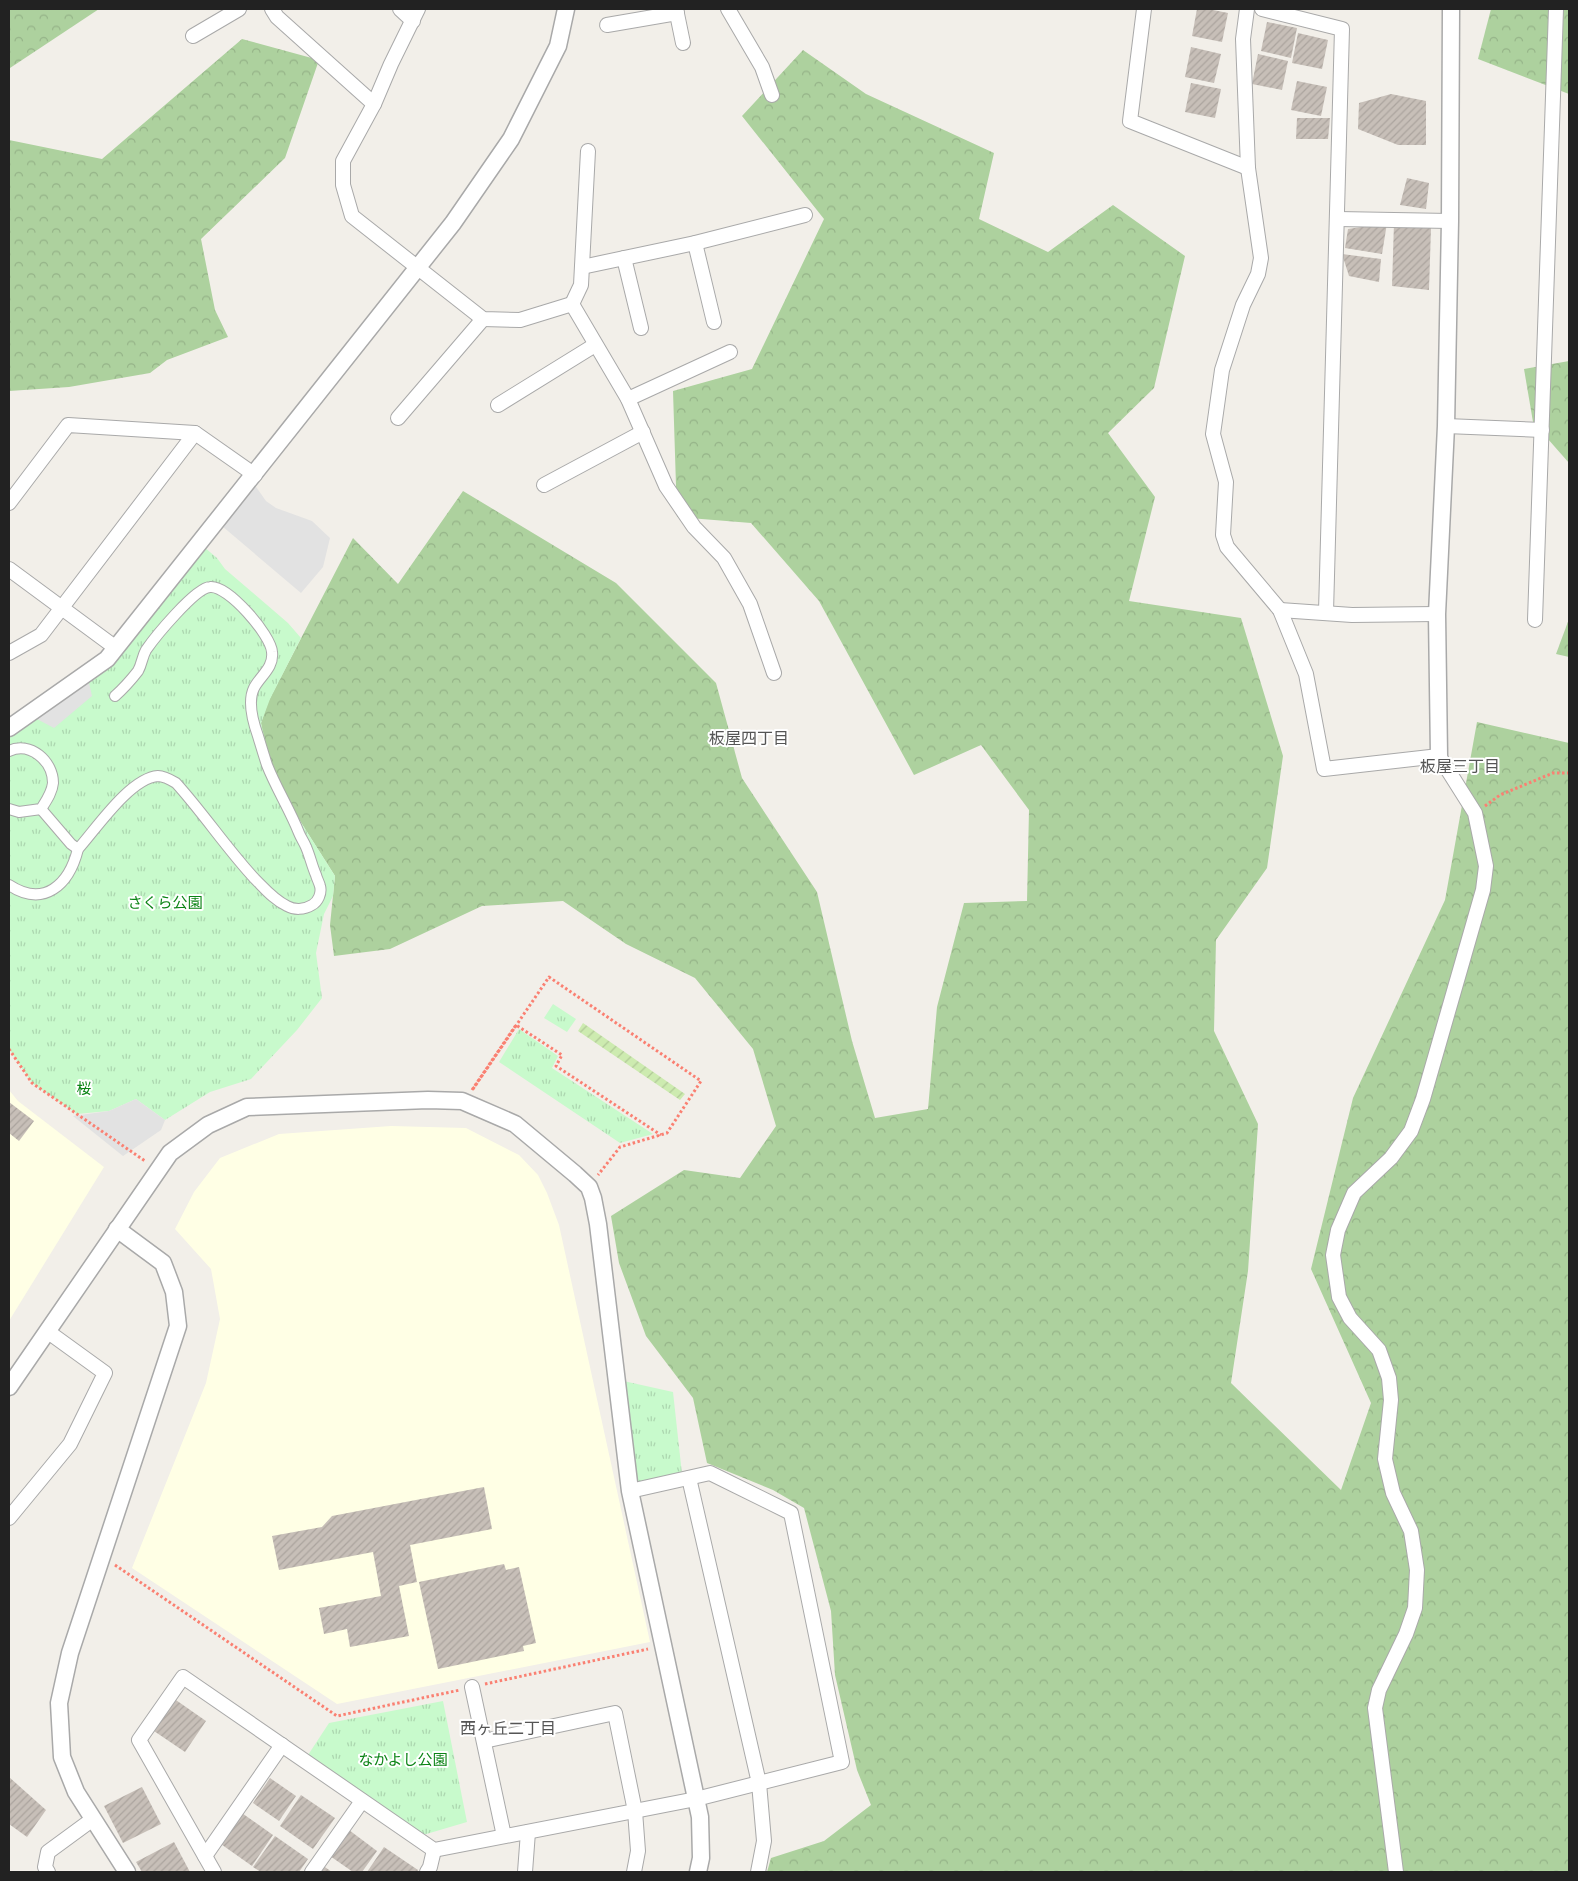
<svg xmlns="http://www.w3.org/2000/svg" width="1578" height="1881" font-family="Overpass,'Noto Sans JP',sans-serif">
  <style>
    .education { fill: #ffffe5 }
    .forest { fill: url(#forest-crowns) }
    .park { fill: url(#park-tufts) }
    .garden { fill: url(#garden-furrows) }
    .parking { fill: #e2e2e2 }
    .building { fill: url(#building-hatch) }
    .lines { fill: none; stroke-linecap: round; stroke-linejoin: round }
    .pedestrian-casing { stroke: #a9a9a9; stroke-width: 12 }
    .minor-casing { stroke: #a9a9a9; stroke-width: 16 }
    .tertiary-casing { stroke: #a9a9a9; stroke-width: 19 }
    .path { stroke: #fa8072; stroke-width: 3; stroke-dasharray: 2.5 2.5; stroke-linecap: butt }
    .pedestrian { stroke: #fff; stroke-width: 10 }
    .minor { stroke: #fff; stroke-width: 14 }
    .tertiary { stroke: #fff; stroke-width: 16 }
    .labels { text-anchor: middle; stroke-width: 4; stroke-linejoin: round; paint-order: stroke }
    .park-label { font-size: 15px; fill: #0c8416; stroke: #fff }
    .neighbourhood-label { font-size: 16px; fill: #555; stroke: #fff }
  </style>
  <defs>
    <pattern id="forest-crowns" width="20" height="18" patternUnits="userSpaceOnUse" patternTransform="scale(1.25)"><rect width="20" height="18" fill="#add19e"/><path d="M2 6a3 3 0 1 1 6 0M12 15a3 3 0 1 1 6 0" fill="none" stroke="#95b388"/></pattern>
    <pattern id="park-tufts" width="24" height="20" patternUnits="userSpaceOnUse" patternTransform="scale(1.25)"><rect width="24" height="20" fill="#c8facc"/><path d="M3 7l-1-3M5 7V3M7 7l1-3M15 17l-1-3M17 17v-4M19 17l1-3" fill="none" stroke="#acd6af"/></pattern>
    <pattern id="garden-furrows" width="10" height="10" patternUnits="userSpaceOnUse" patternTransform="scale(1.25)"><rect width="10" height="10" fill="#cdebb0"/><path d="M-1 1l2-2M0 10L10 0M9 11l2-2" fill="none" stroke="#b0c997"/></pattern>
    <pattern id="building-hatch" width="6" height="6" patternUnits="userSpaceOnUse" patternTransform="scale(1.25)"><rect width="6" height="6" fill="#c7bfb8"/><path d="M-1 1l2-2M0 6l6-6M5 7l2-2" fill="none" stroke="#aba49e"/></pattern>
  </defs>
  <rect width="100%" height="100%" fill="#f2efe9"/>
  <g class="education">
    <polygon points="9,1090 18,1101 104,1167 9,1321"/>
    <polygon points="391,1126 466,1128 519,1155 538,1175 547,1193 559,1225 650,1642 337,1704 132,1568 206,1383 220,1319 211,1269 175,1229 194,1192 220,1158 279,1134"/>
  </g>
  <g class="forest">
    <polygon points="9,9 99,9 10,68 9,68"/>
    <polygon points="1491,9 1569,9 1569,94 1478,59"/>
    <polygon points="242,39 319,60 285,158 201,239 215,310 228,337 167,360 150,373 69,387 9,391 9,140 102,159"/>
    <polygon points="803,50 866,94 994,153 979,219 1048,252 1113,205 1185,256 1154,388 1108,433 1155,497 1129,601 1241,618 1283,756 1267,868 1216,940 1214,1031 1258,1124 1248,1271 1231,1383 1341,1490 1371,1403 1311,1269 1353,1098 1445,900 1477,722 1569,743 1569,1872 767,1872 771,1858 824,1841 871,1805 857,1770 835,1675 831,1611 804,1508 773,1490 707,1463 693,1398 646,1336 619,1263 611,1216 684,1170 740,1178 776,1126 753,1049 695,978 626,944 563,901 482,906 390,949 334,956 330,925 335,876 288,802 272,769 264,742 261,723 268,702 353,538 398,584 463,491 616,583 716,683 742,778 817,892 852,1041 875,1118 928,1109 937,1007 964,903 1027,901 1029,810 981,745 914,775 819,601 751,523 677,517 673,391 752,369 824,219 742,116"/>
    <polygon points="1569,361 1569,463 1533,422 1524,369"/>
    <polygon points="1569,619 1569,657 1556,654"/>
  </g>
  <g class="park">
    <polygon points="204,547 217,558 225,569 288,623 301,638 270,699 261,723 272,769 288,802 335,876 333,896 324,914 316,953 322,998 297,1030 251,1079 210,1092 165,1120 136,1099 109,1111 77,1114 32,1083 9,1049 9,732 76,682"/>
    <polygon points="553,1004 576,1019 567,1032 544,1018"/>
    <polygon points="519,1029 558,1056 552,1068 653,1134 620,1143 499,1062"/>
    <polygon points="610,1378 673,1392 682,1474 634,1484"/>
    <polygon points="443,1701 467,1822 423,1835 308,1755 329,1723"/>
  </g>
  <polygon class="garden" points="583,1023 685,1094 680,1100 578,1031"/>
  <g class="parking">
    <polygon points="254,484 266,501 276,508 312,521 330,538 323,567 301,593 222,526"/>
    <polygon points="87,674 92,696 54,728 33,717"/>
    <polygon points="136,1099 165,1120 161,1130 123,1156 73,1116 109,1111"/>
  </g>
  <g class="building">
    <polygon points="1197,9 1208,9 1228,13 1222,42 1192,36"/>
    <polygon points="1267,22 1297,28 1291,58 1261,51"/>
    <polygon points="1298,33 1328,40 1322,69 1292,63"/>
    <polygon points="1191,47 1221,54 1214,83 1185,77"/>
    <polygon points="1258,54 1288,61 1282,90 1252,84"/>
    <polygon points="1297,81 1327,87 1321,116 1291,110"/>
    <polygon points="1191,83 1221,89 1215,118 1185,112"/>
    <polygon points="1391,94 1426,101 1426,145 1398,145 1358,129 1359,103"/>
    <polygon points="1297,118 1330,118 1328,139 1296,139"/>
    <polygon points="1407,178 1429,183 1426,209 1400,205"/>
    <polygon points="1387,223 1382,254 1345,248 1348,229"/>
    <polygon points="1394,223 1431,228 1429,290 1392,286"/>
    <polygon points="1342,254 1381,259 1379,282 1349,276"/>
    <polygon points="9,1102 34,1121 19,1141 9,1133"/>
    <polygon points="484,1487 492,1529 410,1545 417,1582 399,1586 409,1636 350,1647 347,1629 324,1634 319,1608 381,1596 373,1552 279,1570 272,1536 322,1527 332,1516"/>
    <polygon points="504,1564 506,1570 519,1567 536,1643 523,1646 524,1651 438,1669 419,1582"/>
    <polygon points="173,1698 206,1721 185,1752 151,1729"/>
    <polygon points="9,1777 46,1810 27,1837 9,1824"/>
    <polygon points="270,1778 296,1796 279,1821 253,1803"/>
    <polygon points="142,1787 161,1824 123,1843 104,1806"/>
    <polygon points="301,1795 335,1818 313,1849 280,1826"/>
    <polygon points="239,1811 273,1835 252,1866 218,1842"/>
    <polygon points="349,1830 377,1851 362,1872 353,1872 330,1856"/>
    <polygon points="275,1836 308,1859 299,1872 261,1872 253,1867"/>
    <polygon points="174,1842 190,1872 142,1872 136,1862"/>
    <polygon points="384,1847 418,1870 417,1872 367,1872"/>
    <polygon points="322,1865 332,1872 317,1872"/>
  </g>
  <g class="lines">
    <g class="pedestrian-casing">
      <g id="pedestrian">
        <path d="M9,751C30,741 53,761 53,783C52,793 46,801 41,809L19,812L9,809"/>
        <polyline points="41,809 71,844 78,849"/>
        <path d="M9,885C44,908 69,885 78,849C96,829 130,778 158,776C164,776 171,780 176,783C204,814 227,849 255,879C265,889 274,900 287,906C294,910 304,910 312,905C318,902 322,893 320,886C319,882 317,879 316,875C312,866 310,856 306,847C304,842 301,838 299,833C290,810 276,788 267,765C264,756 261,746 258,736C253,722 247,702 254,688C260,676 274,668 272,652C271,635 228,585 210,587C195,588 155,637 146,650C142,657 142,664 138,671C131,680 124,688 115,696"/>
      </g>
    </g>
    <g class="minor-casing">
      <g id="minor">
        <polyline points="272,9 277,17 374,104"/>
        <polyline points="400,9 413,21"/>
        <polyline points="418,9 391,64 374,104 343,161 343,185 352,216 483,319 520,320 572,304"/>
        <polyline points="676,9 683,43"/>
        <polyline points="728,9 762,67 772,95"/>
        <polyline points="1144,9 1130,121 1248,168"/>
        <polyline points="1247,9 1243,39 1248,168 1261,258 1258,274 1243,305 1222,370 1213,434 1226,482 1223,535 1227,547 1280,610 1306,674 1324,769 1439,756 1475,813 1486,866 1483,890 1423,1099 1411,1131 1391,1158 1354,1193 1338,1230 1333,1255 1339,1297 1350,1318 1379,1350 1389,1378 1391,1400 1385,1459 1393,1493 1411,1531 1417,1570 1415,1608 1406,1634 1379,1690 1375,1708 1396,1872"/>
        <polyline points="1262,9 1342,29 1326,612"/>
        <polyline points="607,25 677,13"/>
        <polyline points="193,36 239,9"/>
        <polyline points="588,151 581,285 572,304 628,399 666,486 694,527 724,558 750,604 774,673"/>
        <polyline points="1338,219 1450,221"/>
        <polyline points="695,243 714,322"/>
        <polyline points="624,258 641,328"/>
        <polyline points="582,267 695,243 805,215"/>
        <polyline points="628,399 730,352"/>
        <polyline points="498,405 595,345"/>
        <polyline points="398,418 483,319"/>
        <polyline points="1446,426 1542,430"/>
        <polyline points="544,485 643,432"/>
        <polyline points="9,503 68,425 195,433 255,475"/>
        <polyline points="9,569 116,648"/>
        <polyline points="1280,610 1352,615 1437,614"/>
        <polyline points="1535,620 1556,9"/>
        <polyline points="9,653 41,635 195,433"/>
        <polyline points="689,1478 759,1783 764,1841 758,1872"/>
        <polyline points="9,1518 70,1444 105,1373 47,1331"/>
        <polyline points="472,1687 504,1836"/>
        <polyline points="484,1741 615,1713 635,1811 638,1851 634,1872"/>
        <polyline points="205,1856 282,1745"/>
        <polyline points="48,1872 45,1867 48,1852 93,1819"/>
        <polyline points="214,1872 139,1740 183,1677 434,1850 696,1799 842,1762 791,1513 710,1473 630,1491"/>
        <polyline points="312,1872 362,1801"/>
        <polyline points="427,1872 430,1867 434,1850"/>
        <polyline points="525,1872 528,1832"/>
      </g>
    </g>
    <g class="tertiary-casing">
      <g id="tertiary">
        <polyline points="9,728 107,659 453,223 511,139 558,46 566,9"/>
        <polyline points="1439,756 1437,614 1446,426 1450,221 1451,9"/>
        <polyline points="117,1229 163,1263 174,1292 178,1326 70,1653 59,1703 62,1757 76,1792 127,1872"/>
        <polyline points="9,1387 170,1153 208,1125 247,1107 428,1100 462,1101 515,1124 575,1174 589,1187 593,1198 598,1224 630,1491 700,1817 701,1858 698,1872"/>
      </g>
    </g>
    <g class="path">
      <polyline points="1485,806 1500,795 1553,773 1569,773"/>
      <polyline points="9,1049 32,1083 145,1161"/>
      <polyline points="473,1089 549,977 701,1081 667,1133 620,1147 598,1175"/>
      <polyline points="472,1090 516,1025 562,1055 556,1066 661,1135"/>
      <polyline points="115,1565 337,1716 460,1690"/>
      <polyline points="485,1684 648,1649"/>
    </g>
    <use href="#pedestrian" class="pedestrian"/>
    <use href="#minor" class="minor"/>
    <use href="#tertiary" class="tertiary"/>
  </g>
  <g class="labels">
    <g class="park-label">
      <text x="165" y="908">さくら公園</text>
      <text x="84" y="1094">桜</text>
      <text x="403" y="1765">なかよし公園</text>
    </g>
    <g class="neighbourhood-label">
      <text x="749" y="744">板屋四丁目</text>
      <text x="1460" y="772">板屋三丁目</text>
      <text x="508" y="1734">西ヶ丘二丁目</text>
    </g>
  </g>
  <rect width="1578" height="1881" fill="none" stroke="#222222" stroke-width="20"/>
</svg>
